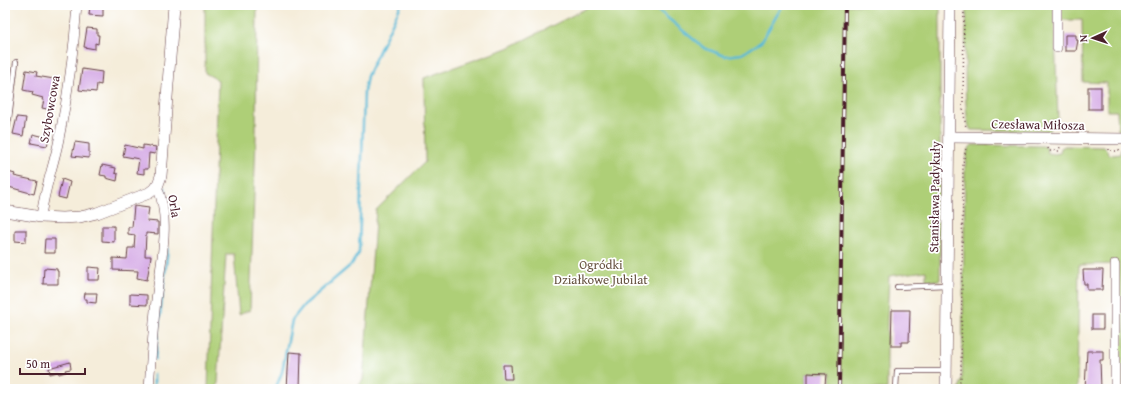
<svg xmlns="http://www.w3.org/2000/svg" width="1131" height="394" font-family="'Gentium Book Plus',serif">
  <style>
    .green { fill: #aecf77; stroke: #7c7751 }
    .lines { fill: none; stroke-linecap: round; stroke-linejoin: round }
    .stream { stroke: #59bad8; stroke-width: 2.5 }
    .building { fill: #d4a8e5 }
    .service-casing { stroke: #643e45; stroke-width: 6 }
    .minor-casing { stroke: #643e45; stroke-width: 10 }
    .tertiary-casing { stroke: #643e45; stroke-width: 12 }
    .path { stroke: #643e45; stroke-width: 1.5; stroke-dasharray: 1 3; stroke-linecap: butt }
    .service { stroke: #fff; stroke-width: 4.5 }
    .minor { stroke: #fff; stroke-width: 9 }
    .tertiary { stroke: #fff; stroke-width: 11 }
    .rail-casing { stroke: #4a1f2b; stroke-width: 4 }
    .rail { stroke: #fff; stroke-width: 2.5; stroke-dasharray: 8; stroke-linecap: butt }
    .labels { text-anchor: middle; stroke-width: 3.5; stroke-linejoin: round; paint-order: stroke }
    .street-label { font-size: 13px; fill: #4a1f2b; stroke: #fff }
    .park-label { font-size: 13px; fill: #685442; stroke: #fff }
  </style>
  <rect width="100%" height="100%" fill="#fff"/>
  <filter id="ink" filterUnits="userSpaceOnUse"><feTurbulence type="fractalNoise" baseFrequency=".025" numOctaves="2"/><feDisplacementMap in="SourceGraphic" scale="8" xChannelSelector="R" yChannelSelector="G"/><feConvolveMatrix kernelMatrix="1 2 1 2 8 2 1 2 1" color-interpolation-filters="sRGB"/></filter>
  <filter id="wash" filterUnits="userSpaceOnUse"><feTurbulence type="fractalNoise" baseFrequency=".012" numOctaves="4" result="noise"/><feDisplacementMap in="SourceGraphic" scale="16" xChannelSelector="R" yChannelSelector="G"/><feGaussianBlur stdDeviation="0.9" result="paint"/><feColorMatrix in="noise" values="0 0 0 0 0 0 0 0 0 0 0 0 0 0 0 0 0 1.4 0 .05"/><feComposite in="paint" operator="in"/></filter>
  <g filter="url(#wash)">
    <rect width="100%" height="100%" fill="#f5edda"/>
    <g class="green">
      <polygon points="205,5 257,5 256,137 250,310 239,315 234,254 226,254 218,383 215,389 208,389 218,80 205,73"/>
      <polygon points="593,5 940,5 940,280 926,281 926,271 889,276 887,319 887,389 832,389 831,373 807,373 807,389 356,389 363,380 376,210 425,162 424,78 508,48"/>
      <path d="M967,5H1054L1058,120H1051L1049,131L971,130C962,122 966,23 967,5Z"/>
      <polygon points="1059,5 1126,5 1126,131 1119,131 1118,130 1117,111 1107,111 1107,83 1083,82 1082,20 1059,20"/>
      <polygon points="972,145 1043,146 1046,147 1048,153 1054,154 1060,153 1061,148 1065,146 1104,147 1107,150 1108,154 1114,155 1120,154 1121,149 1126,147 1126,389 1119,389 1120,350 1117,343 1117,264 1079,265 1077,389 959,389 962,380 965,167 968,149"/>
    </g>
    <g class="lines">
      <g class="stream">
        <polyline points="652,5 704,48 725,56 742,54 761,42 783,5"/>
        <polyline points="165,188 166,201"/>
        <polyline points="155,359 168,248"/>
        <polyline points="154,374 154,389"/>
        <polyline points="273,389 277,385 282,372 292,320 304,305 352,264 359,252 364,92 367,76 401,5"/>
      </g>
    </g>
    <g id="blocks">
      <g class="building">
        <polygon points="90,5 103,5 103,16 89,15"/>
        <polygon points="87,28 97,29 97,35 99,35 98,44 95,43 95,49 84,47"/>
        <polygon points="1065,35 1076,35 1076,40 1078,40 1076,51 1065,51"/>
        <polygon points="82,69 102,72 101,85 97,84 96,92 79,90"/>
        <polygon points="26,70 37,72 36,76 54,79 53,85 58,85 52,110 42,108 44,100 42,100 43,98 32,95 33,92 23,90"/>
        <rect x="1088" y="87" width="13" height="22"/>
        <polygon points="17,117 26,118 23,136 13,134"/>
        <polygon points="33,134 49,138 47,146 31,143"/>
        <polygon points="75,142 89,144 89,158 72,156"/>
        <polygon points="125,145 143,149 143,145 156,147 155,154 149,153 148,169 144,169 144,174 137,173 139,159 123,156"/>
        <polygon points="102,165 116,168 115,173 118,174 117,181 106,178 106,176 100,175"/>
        <polygon points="5,171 15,174 14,176 37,181 34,194 5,186"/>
        <polygon points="62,179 70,182 66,199 58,197"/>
        <polygon points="134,206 149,208 147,221 158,222 158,234 146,233 145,256 151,256 147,280 137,278 138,271 113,270 113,258 127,259 128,248 134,248 135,235 128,234 128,227 132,227"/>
        <polygon points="102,226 114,226 114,242 102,241"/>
        <polygon points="15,230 26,230 26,242 15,241"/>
        <polygon points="45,239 55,239 55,253 44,253"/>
        <polygon points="88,267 100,268 99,280 88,280"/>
        <polygon points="44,268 57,269 57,271 58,271 58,284 43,284"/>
        <polygon points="1083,270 1103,270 1102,290 1087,290 1087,284 1084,284"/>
        <polygon points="85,293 97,293 96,303 87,302 87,299 84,299"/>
        <polygon points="130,294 147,295 147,305 130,304"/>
        <polygon points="892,310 910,310 909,342 901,342 901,346 891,346"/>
        <rect x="1092" y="315" width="11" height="14"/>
        <polygon points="1087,351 1103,351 1103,360 1100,360 1101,389 1085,389"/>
        <polygon points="289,352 301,353 300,389 287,389"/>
        <polygon points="70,362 71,369 65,370 66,372 59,374 58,372 50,374 49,368"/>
        <polygon points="503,365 511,365 512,379 504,379"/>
        <polygon points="808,373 826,374 825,385 808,384"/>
      </g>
    </g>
  </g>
  <g filter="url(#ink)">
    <use href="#blocks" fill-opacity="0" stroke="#643e45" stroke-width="1"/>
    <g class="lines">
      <g class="service-casing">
        <g id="service">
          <polyline points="5,138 9,119 16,62"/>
          <polyline points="897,287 947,285"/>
          <polyline points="896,389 897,371 946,371"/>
        </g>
      </g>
      <g class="minor-casing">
        <g id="minor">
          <polyline points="1057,48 1057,5"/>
          <path d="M41,217C44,190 54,165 59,139C68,95 74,50 77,5"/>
          <path d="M149,389C151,359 153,329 156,300C160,266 172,219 157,187"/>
          <polyline points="1115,389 1115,264"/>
        </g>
      </g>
      <g class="tertiary-casing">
        <g id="tertiary">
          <polyline points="949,137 1126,139"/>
          <polyline points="5,211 41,217 62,218 80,217 97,213 149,193 157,187 161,176 174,5"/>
          <polyline points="946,389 950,5"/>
        </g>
      </g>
      <g class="path">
        <polyline points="964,5 963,107 966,128"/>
        <polyline points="1048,148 1049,151 1059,151 1060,147"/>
        <polyline points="1109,149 1109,151 1119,151 1120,149"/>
        <polyline points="957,389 961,378 963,163 966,148"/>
      </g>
      <use href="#service" class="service"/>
      <use href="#minor" class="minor"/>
      <use href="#tertiary" class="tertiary"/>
      <g class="rail-casing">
        <polyline id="rail" points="839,389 845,5"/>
      </g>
      <use href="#rail" class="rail"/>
    </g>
  </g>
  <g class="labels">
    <g class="street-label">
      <text transform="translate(49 109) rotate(-80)" y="5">Szybowcowa</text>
      <text transform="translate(1038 124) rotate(1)" y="5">Czesława Miłosza</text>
      <text transform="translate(934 197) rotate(-89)" y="5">Stanisława Padykuły</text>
      <text transform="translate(175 206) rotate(81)" y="5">Orla</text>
    </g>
    <g class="park-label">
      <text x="601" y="269">Ogródki<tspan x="601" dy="15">Działkowe Jubilat</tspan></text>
    </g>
  </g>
  <rect width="1131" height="394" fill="none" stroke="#fff" stroke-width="20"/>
  <g transform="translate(1093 38) rotate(267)" stroke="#ffffff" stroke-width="3" paint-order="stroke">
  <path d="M0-3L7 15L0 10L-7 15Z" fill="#4a1f2b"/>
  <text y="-6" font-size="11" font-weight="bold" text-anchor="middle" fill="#4a1f2b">N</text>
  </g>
  <path d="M20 368v6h65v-6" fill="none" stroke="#4a1f2b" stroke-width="2"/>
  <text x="26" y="368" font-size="12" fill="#4a1f2b" stroke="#ffffff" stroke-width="3" paint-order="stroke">50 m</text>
</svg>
